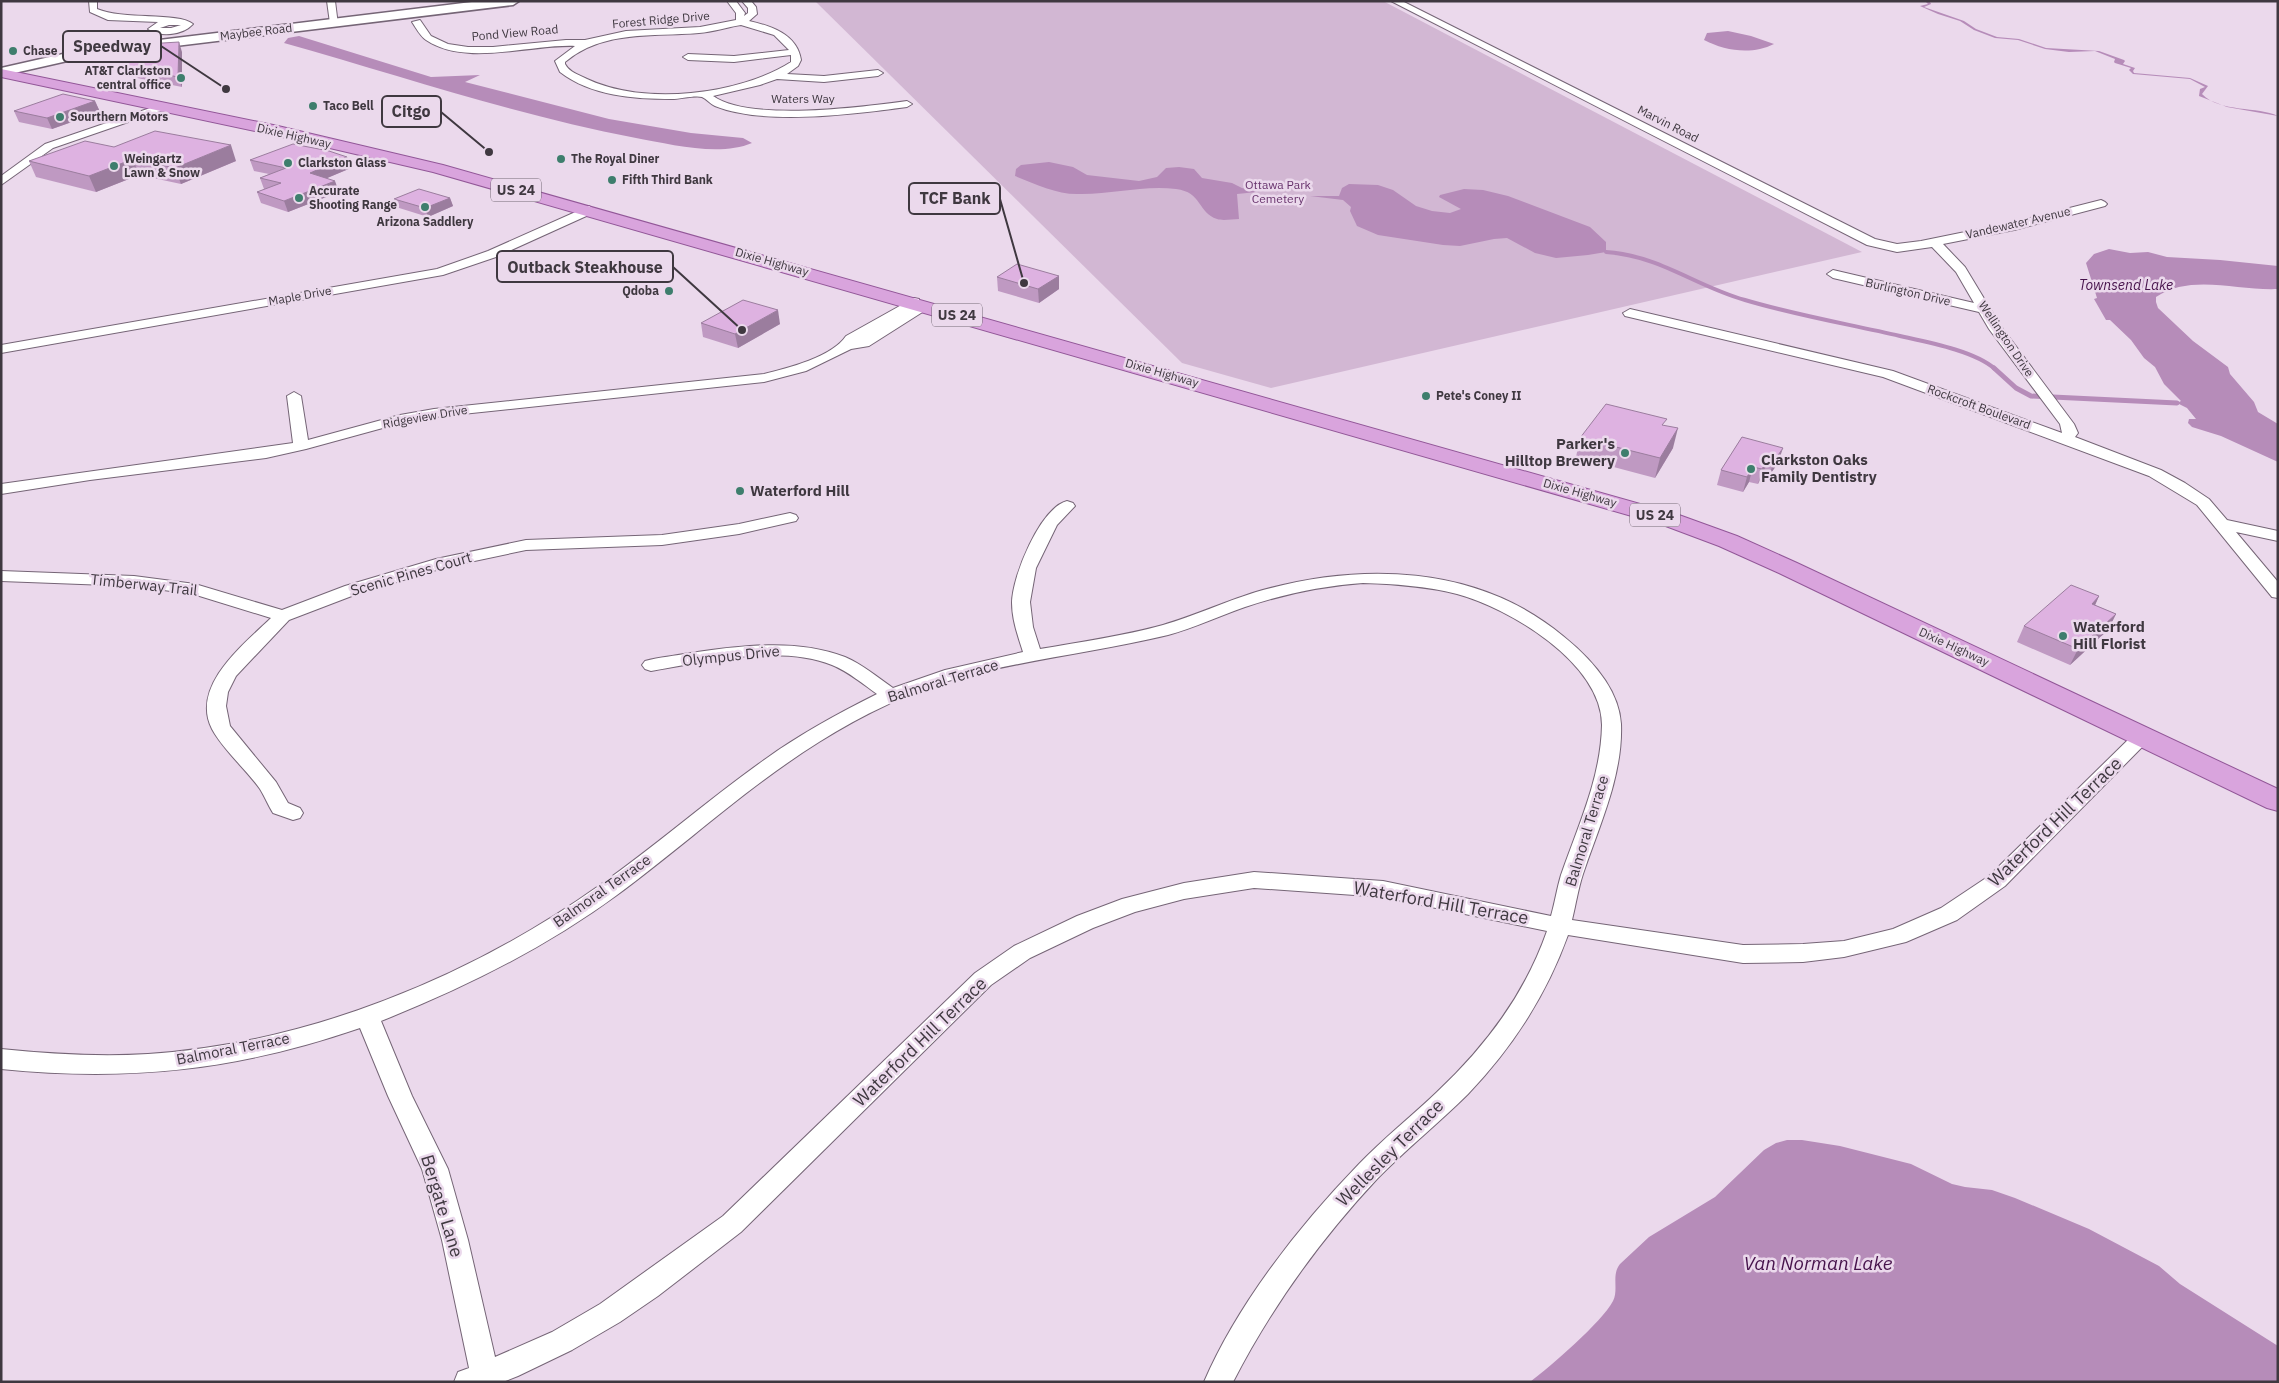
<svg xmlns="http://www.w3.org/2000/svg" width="2279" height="1383" font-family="'IBM Plex Sans',sans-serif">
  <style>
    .green { fill: #d2b7d3 }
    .water { fill: #b68cb9 }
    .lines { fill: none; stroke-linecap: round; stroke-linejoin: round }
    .stream-far1 { stroke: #b68cb9; stroke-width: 4 }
    .stream { stroke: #b68cb9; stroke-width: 5 }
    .minor-casing { stroke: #756576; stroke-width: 2 }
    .secondary-casing { stroke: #756576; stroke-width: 3 }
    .primary-casing { stroke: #925798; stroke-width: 2 }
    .minor { fill: #fff; fill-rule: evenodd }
    .secondary { fill: #fff; fill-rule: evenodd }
    .primary { fill: #d9a4dd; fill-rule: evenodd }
    .wall { fill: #bf99c2 }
    .shaded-wall { fill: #9b7d9e }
    .building { fill: #deb2e1; stroke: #9b7d9e }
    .poi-dot { fill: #3e7e6d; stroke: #ebd9ec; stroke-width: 2 }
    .labels { text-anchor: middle; stroke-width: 5; stroke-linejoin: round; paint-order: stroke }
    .far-street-label { font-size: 12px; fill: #3f3840; stroke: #ebd9ec }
    .far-poi-label { font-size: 12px; font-weight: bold; fill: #3f3840; stroke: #ebd9ec; text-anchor: start }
    .far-park-label { font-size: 12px; fill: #67326c; stroke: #ebd9ec }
    .shield { fill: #ebd9ec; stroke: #736874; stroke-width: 1 }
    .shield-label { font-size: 14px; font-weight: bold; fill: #3f3840 }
    .far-water-label { font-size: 14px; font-style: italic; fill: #47134c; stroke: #ebd9ec }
    .poi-label { font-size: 15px; font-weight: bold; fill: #3f3840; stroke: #ebd9ec; text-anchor: start }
    .street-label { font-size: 15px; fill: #3f3840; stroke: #ebd9ec }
    .near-street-label { font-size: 18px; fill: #3f3840; stroke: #ebd9ec }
    .near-water-label { font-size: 19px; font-style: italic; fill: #47134c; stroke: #ebd9ec }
    .leader { fill: none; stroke: #3f3840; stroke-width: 2 }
    .callout-dot { fill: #3f3840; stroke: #ebd9ec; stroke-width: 2 }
    .callout { fill: #ebd9ec; stroke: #3f3840; stroke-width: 2 }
    .callout-label { font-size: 16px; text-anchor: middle; font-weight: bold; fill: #3f3840 }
  </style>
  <rect width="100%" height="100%" fill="#ebd9ec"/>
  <polygon class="green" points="815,1 1383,1 1862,252 1271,388 1182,363"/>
  <g class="water">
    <path d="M1925,1L1930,2L1931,4L1924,7L1964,21L1976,29L1997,37L2019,39L2046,48L2099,51L2124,60L2125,61L2123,64L2135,68L2133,71L2134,73L2190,78L2208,86L2202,94C2220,113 2258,106 2278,116L2227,107L2199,96L2200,89L2205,87L2190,79L2133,74L2129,70L2131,68L2115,63L2114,62L2115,59L2095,51L2069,52L2045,49L2018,40L1995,38L1974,30L1960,21L1938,14L1920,6L1928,4Z"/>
    <path d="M1728,31L1751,36L1774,44C1752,55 1725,51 1704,40L1707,33Z"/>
    <path d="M299,36L431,77L480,75L465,82L609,119L691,133L743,138L752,143C719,157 670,144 636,138C516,115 401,76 284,43L288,38Z"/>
    <path d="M1049,162L1073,167L1087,175L1139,181L1157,177L1166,168L1179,167L1194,169L1202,178L1232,183L1242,188L1257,192L1237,194L1239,219C1232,219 1223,221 1217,219C1198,213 1202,192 1176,189C1142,185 1111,195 1077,194C1056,194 1035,184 1015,176L1016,169L1021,165Z"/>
    <polygon points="1349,184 1378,185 1393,190 1416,206 1432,211 1450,213 1461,209 1439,197 1440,195 1464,189 1483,190 1508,196 1590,227 1606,242 1606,252 1588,255 1556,258 1535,253 1507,238 1494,239 1460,246 1443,245 1378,235 1357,226 1350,211 1351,207 1343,200 1310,196 1339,196 1342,188"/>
    <path d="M2109,249L2130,253L2148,252L2167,257L2220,260L2278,266V289C2238,291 2191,273 2156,297V302L2158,308L2193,341L2228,367L2230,374L2254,402L2258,412L2278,424V462L2221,436L2192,427L2188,423L2189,419H2196L2187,408L2177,403L2181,401L2164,384L2155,367L2144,358L2131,340L2110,320H2106L2094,299L2097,298L2086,263L2094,254Z"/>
    <path d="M1787,1140H1802L1840,1146L1911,1164L1952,1184L1965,1187L1992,1190L2015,1198L2089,1229L2159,1266L2180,1284L2278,1346V1382H1530C1550,1367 1602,1322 1613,1301C1619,1289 1611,1275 1620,1264L1649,1237L1715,1197L1764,1150L1776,1143Z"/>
  </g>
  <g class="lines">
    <path class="stream-far1" d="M1606,252C1661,256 1695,286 1745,300C1795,315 1848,324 1900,336C1927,342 1975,351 1995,369"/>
    <polyline class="stream" points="1994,368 2016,388 2031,396 2177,403"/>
    <g class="minor-casing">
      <g id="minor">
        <path d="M89,1H97V9C122,20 178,12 193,24C183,35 160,38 148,29L158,22L108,20L90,12ZM169,25H181L171,28H160Z"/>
        <polygon points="327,1 335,1 338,25 330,23"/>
        <path d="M727,1H736L745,13L744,16L748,13V8L742,1H751L756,7L757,14L749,21C771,26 797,34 801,60L798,66L787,74L824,76L878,70L883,73L878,76L824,82L777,79L760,85L713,96C750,122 862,107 907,101L912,104L907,107C855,114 764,126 715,106C710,104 707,99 702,97C695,95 680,99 672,99C634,99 591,96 560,72L555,61L575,46C530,44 466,67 426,40C421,37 416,28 412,22L420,20L431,36L448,44L468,47H493L566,40H585L626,31L700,27L736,20V13ZM741,25L774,35L789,50L734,56L688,54L683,57L688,60L734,62L791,55V62C739,95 644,106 587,79C579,75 569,72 565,64V62C603,30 652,37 699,33C713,32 727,27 741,25Z"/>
        <polygon points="1391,1 1402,1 1875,239 1897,244 1921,241 2014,222 2101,200 2105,202 2107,204 2105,206 2014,230 1943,244 1965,267 2000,325 2074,424 2078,433 2075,437 2161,470 2185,483 2209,499 2227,520 2278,531 2278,541 2236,532 2278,582 2278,598 2272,597 2197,505 2149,476 1883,377 1625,316 1623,313 1630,309 1893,371 2062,433 2060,424 1989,329 1979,312 1833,278 1827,274 1833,270 1974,303 1956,272 1932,247 1897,252 1867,245"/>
        <polygon points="159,105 163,106 163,110 53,148 1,185 1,176 45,144"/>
        <polygon points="589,206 595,210 593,213 496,257 443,275 1,353 1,345 437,269 488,251"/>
        <path d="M914,298L919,299V304L925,302L932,306L869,346L851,349L806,371L764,382L434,417L401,423L306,449L266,458L90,480L1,494V484L293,443L287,396L294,392L301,396L308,440L400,415L434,409L764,374C788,368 832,357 846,336Z"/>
        <path d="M1067,501L1073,503L1075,506L1057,525L1036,568L1030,602L1033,627L1040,649C1081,642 1123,636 1163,625C1194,616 1224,602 1256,592C1359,562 1477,564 1563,636C1589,657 1619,688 1621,724C1623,776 1599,826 1583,874C1578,889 1576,904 1572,920L1743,945L1803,944L1844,941L1893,929L1941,908L1989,876L2135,733L2142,731L2149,733L2152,737L2005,886L1957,920L1906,942L1844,957L1803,962L1743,963L1568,935C1546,996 1512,1048 1468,1094C1439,1123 1406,1149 1377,1179C1320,1240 1271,1308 1233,1382H1204C1238,1303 1300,1225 1359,1164C1384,1138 1412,1116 1437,1092C1486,1046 1525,994 1547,931L1383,897L1254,888L1184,899L1135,912L1093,928L1030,958L991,985L741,1232L658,1296L620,1322L572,1350L518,1376L503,1382H454L458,1372L469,1368L442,1240L422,1169L388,1096L360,1028C238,1070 130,1082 1,1069V1049C50,1054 99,1057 148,1054C309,1043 469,978 600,885C657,845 710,798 767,758C802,733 839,713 877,694C863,684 849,672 832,665C780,644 705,662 651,671L645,669L642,665L645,661C659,657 675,656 690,653C740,646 796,638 845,657C862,664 877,677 893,688L945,670L1023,652C1018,636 1012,620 1012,603C1012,577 1040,508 1067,501ZM1363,583C1395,584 1426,586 1457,594C1509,608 1602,663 1602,725C1601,778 1578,826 1561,875C1557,888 1555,902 1551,916L1383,881L1254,872L1184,883L1122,899L1077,916L1014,946L975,973L723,1216L600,1304L552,1332L495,1357L468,1240L448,1169L412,1096L381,1021C464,988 545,948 617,895C685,845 747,787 819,742C862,715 909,692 958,678C1027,659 1098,652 1168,635C1194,628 1219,616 1245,607C1284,594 1322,586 1363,583Z"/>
        <path d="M790,513L796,515L798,518L796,521L739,534L662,545L526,550L446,567L357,594L289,620L236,676L228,692L226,706L230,726L276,782L288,803L300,808L303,813L300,818L293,820L273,813C268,805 265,797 260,789C246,769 224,751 212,729C190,686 244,644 271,618L193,594L134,586L1,581V571L134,576L195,584L282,610L345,586L436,559L526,540L662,535L739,524Z"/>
      </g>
    </g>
    <g class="secondary-casing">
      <polygon id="secondary" points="480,1 519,1 513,5 85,57 1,76 1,68 85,49"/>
    </g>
    <g class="primary-casing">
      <polygon id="primary" points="1,69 278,126 443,165 1679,515 1737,536 1797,563 2278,789 2278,811 2267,808 1779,573 1719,546 1663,525 433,172 278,136 1,77"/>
    </g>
    <use href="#minor" class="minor"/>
    <use href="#secondary" class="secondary"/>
    <use href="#primary" class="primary"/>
  </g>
  <g class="wall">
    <polygon points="182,52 182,87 132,77 128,67"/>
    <polygon points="95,101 100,112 52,129 19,122 14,111"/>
    <polygon points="114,147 236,161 181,184 139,175 96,192 36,177 29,161"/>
    <polygon points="347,157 351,168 327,178 339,192 288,212 261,203 257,192 265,189 264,189 260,178 269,174 254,171 250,160"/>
    <polygon points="450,198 453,206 428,217 396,207 394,199"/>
    <polygon points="1059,276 1059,289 1039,303 998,291 997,277"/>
    <polygon points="701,323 780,324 738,348 703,337"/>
    <polygon points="1665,426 1673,448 1655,478 1576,457 1580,438"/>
    <polygon points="1742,437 1778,463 1769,476 1763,474 1758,484 1749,482 1743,492 1717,485 1721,470"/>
    <polygon points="2099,596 2095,605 2116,614 2108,630 2070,665 2017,642 2024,626"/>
  </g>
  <g class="shaded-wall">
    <polygon points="179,42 182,52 182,87 178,77"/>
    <polygon points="95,101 100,112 52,129 47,118"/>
    <polygon points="231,145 236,161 181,184 175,168"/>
    <polygon points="347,157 351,168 313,184 310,173"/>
    <polygon points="133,159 139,175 96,192 89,176"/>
    <polygon points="335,181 339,192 288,212 284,201"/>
    <polygon points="450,198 453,206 428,217 425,208"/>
    <polygon points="1059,276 1059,289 1039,303 1038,289"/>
    <polygon points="778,310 780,324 738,348 735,334"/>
    <polygon points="1678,428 1673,448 1655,478 1660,458"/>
    <polygon points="1783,448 1778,463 1769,476 1774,461"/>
    <polygon points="1768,459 1763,474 1758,484 1762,469"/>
    <polygon points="1753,467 1749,482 1743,492 1747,477"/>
    <polygon points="2099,596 2092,612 2092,604"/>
    <polygon points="2116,614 2108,630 2070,665 2078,649"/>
  </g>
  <g class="building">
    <polygon points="179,42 178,77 128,67 130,45"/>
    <polygon points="63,94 95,101 47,118 14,111"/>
    <polygon points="155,131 231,145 175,168 133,159 89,176 29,161 85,141 114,147"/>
    <polygon points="293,144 329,151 347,157 310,173 335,181 284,201 257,192 281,183 260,178 286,168 250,160"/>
    <polygon points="419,189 450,198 425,208 394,199"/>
    <polygon points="1017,264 1059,276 1038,289 997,277"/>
    <polygon points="743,300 778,310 735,334 701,323"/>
    <polygon points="1606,404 1667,419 1662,425 1678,428 1660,458 1580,438"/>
    <polygon points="1742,437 1783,448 1774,461 1768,459 1762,469 1753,467 1747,477 1721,470"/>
    <polygon points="2071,585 2099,596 2092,604 2116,614 2078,649 2024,626"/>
  </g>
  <g class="poi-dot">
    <circle cx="13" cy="51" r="5"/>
    <circle cx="181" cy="78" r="5"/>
    <circle cx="313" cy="106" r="5"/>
    <circle cx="60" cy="117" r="5"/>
    <circle cx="561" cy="159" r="5"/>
    <circle cx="288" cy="163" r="5"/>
    <circle cx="114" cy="166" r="5"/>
    <circle cx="612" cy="180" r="5"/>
    <circle cx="299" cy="198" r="5"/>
    <circle cx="425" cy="207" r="5"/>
    <circle cx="669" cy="291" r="5"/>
    <circle cx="1426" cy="396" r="5"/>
    <circle cx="1625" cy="453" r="5"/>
    <circle cx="1751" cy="469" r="5"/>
    <circle cx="740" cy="491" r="5"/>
    <circle cx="2063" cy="636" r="5"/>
  </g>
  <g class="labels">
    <g class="far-street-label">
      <text transform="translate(661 20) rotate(-5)" y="4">Forest Ridge Drive</text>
      <text transform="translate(256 32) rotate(-7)" y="4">Maybee Road</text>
      <text transform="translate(515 33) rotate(-5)" y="4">Pond View Road</text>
      <text x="803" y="103">Waters Way</text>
      <text transform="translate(1668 124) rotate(27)" y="4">Marvin Road</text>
      <text transform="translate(294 136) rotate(13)" y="4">Dixie Highway</text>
      <text transform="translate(2018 223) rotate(-13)" y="4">Vandewater Avenue</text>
      <text transform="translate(772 262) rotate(16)" y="4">Dixie Highway</text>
      <text transform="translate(1908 292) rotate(13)" y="4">Burlington Drive</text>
      <text transform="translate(300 296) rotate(-10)" y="4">Maple Drive</text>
      <text transform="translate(2006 339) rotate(56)" y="4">Wellington Drive</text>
      <text transform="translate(1162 373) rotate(16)" y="4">Dixie Highway</text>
      <text transform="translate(1979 407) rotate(20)" y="4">Rockcroft Boulevard</text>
      <text transform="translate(425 417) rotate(-10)" y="4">Ridgeview Drive</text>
      <text transform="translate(1580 493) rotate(16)" y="4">Dixie Highway</text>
      <text transform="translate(1954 647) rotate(25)" y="4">Dixie Highway</text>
    </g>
    <g class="far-poi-label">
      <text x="23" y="55">Chase</text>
      <text x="171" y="75" text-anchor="end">AT&amp;T Clarkston<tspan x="171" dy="14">central office</tspan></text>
      <text x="323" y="110">Taco Bell</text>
      <text x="70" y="121">Sourthern Motors</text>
      <text x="124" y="163">Weingartz<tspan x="124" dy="14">Lawn &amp; Snow</tspan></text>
      <text x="571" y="163">The Royal Diner</text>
      <text x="298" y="167">Clarkston Glass</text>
      <text x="622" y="184">Fifth Third Bank</text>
      <text x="309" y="195">Accurate<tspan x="309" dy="14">Shooting Range</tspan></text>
      <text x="425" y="226" text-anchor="middle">Arizona Saddlery</text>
      <text x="659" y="295" text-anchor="end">Qdoba</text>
      <text x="1436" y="400">Pete's Coney II</text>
    </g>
    <g class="far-park-label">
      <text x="1278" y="189">Ottawa Park<tspan x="1278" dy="14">Cemetery</tspan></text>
    </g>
    <g class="shield">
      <rect x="491" y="178.5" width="50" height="23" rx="4"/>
      <rect x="932" y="303.5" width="50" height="23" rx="4"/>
      <rect x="1630" y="503.5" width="50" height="23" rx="4"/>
    </g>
    <g class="shield-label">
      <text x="516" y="195">US 24</text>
      <text x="957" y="320">US 24</text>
      <text x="1655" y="520">US 24</text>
    </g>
    <g class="far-water-label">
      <text x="2126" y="290">Townsend Lake</text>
    </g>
    <g class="poi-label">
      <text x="1615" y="449" text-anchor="end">Parker's<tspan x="1615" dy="17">Hilltop Brewery</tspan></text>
      <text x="1761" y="465">Clarkston Oaks<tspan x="1761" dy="17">Family Dentistry</tspan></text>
      <text x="750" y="496">Waterford Hill</text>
      <text x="2073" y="632">Waterford<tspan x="2073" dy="17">Hill Florist</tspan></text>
    </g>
    <g class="street-label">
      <text transform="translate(411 574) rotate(-16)" y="5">Scenic Pines Court</text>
      <text transform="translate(144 585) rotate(6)" y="5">Timberway Trail</text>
      <text transform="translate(731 656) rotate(-6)" y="5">Olympus Drive</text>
      <text transform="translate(943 681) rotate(-17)" y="5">Balmoral Terrace</text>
      <text transform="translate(1587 831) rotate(-73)" y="5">Balmoral Terrace</text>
      <text transform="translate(602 891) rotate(-35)" y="5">Balmoral Terrace</text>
      <text transform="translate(233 1049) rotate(-11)" y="5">Balmoral Terrace</text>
    </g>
    <g class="near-street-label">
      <text transform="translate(2055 822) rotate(-44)" y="6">Waterford Hill Terrace</text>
      <text transform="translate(1441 903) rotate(10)" y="6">Waterford Hill Terrace</text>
      <text transform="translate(920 1042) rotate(-44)" y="6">Waterford Hill Terrace</text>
      <text transform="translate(1390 1153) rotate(-45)" y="6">Wellesley Terrace</text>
      <text transform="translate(442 1206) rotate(73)" y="6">Bergate Lane</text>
    </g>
    <g class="near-water-label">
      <text x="1818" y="1270">Van Norman Lake</text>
    </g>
  </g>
  <path class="leader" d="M226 89L161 46M489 152L441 112M1024 283L1000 199M742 330L673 267"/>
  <g class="callout-dot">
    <circle cx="226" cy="89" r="5"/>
    <circle cx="489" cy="152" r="5"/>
    <circle cx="1024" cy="283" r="5"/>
    <circle cx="742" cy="330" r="5"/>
  </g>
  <g class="callout">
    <rect x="63" y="31" width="98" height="31" rx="5"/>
    <rect x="382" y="96" width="59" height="31" rx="5"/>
    <rect x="909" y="183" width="91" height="31" rx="5"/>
    <rect x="497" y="251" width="176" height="31" rx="5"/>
  </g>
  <g class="callout-label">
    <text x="112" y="52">Speedway</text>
    <text x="411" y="117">Citgo</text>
    <text x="955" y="204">TCF Bank</text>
    <text x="585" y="273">Outback Steakhouse</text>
  </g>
  <rect width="2279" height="1383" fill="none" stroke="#3f3840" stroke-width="5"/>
</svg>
